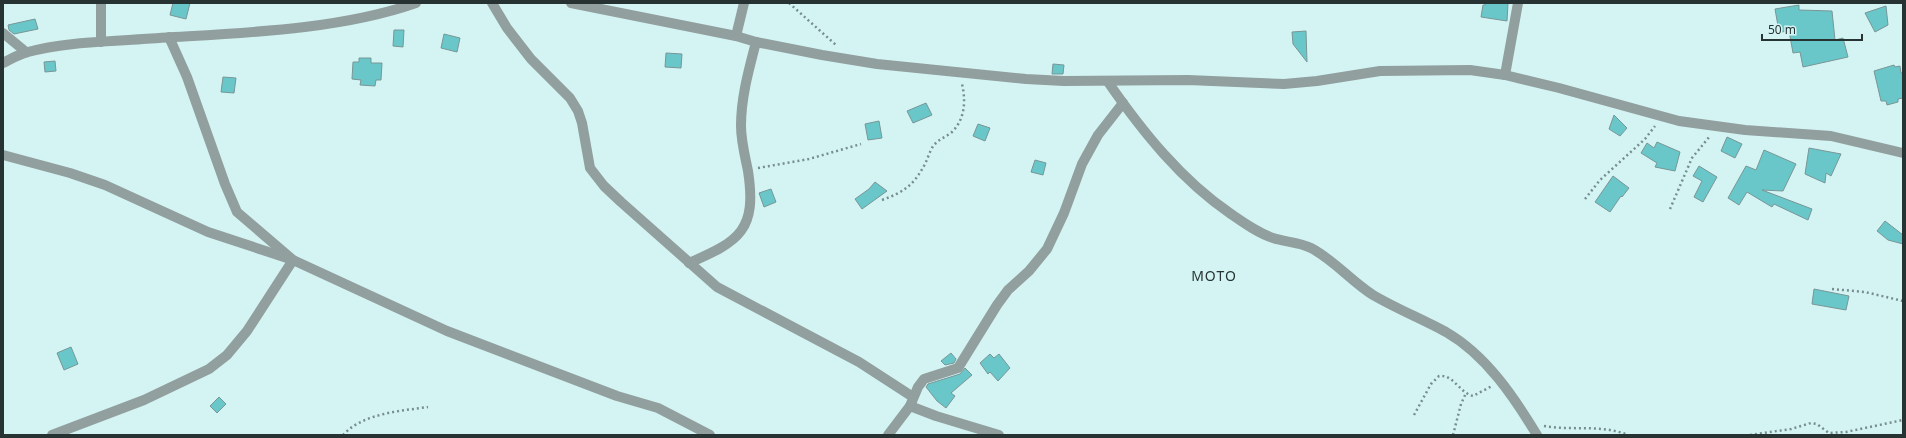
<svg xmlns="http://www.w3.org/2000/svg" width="1906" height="438" font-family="'Noto Sans',sans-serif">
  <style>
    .building { fill: #69c7ca; stroke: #799696 }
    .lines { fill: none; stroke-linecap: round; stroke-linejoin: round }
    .path { stroke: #788d8d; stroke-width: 2.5; stroke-dasharray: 2 3; stroke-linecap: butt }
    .minor { stroke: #929f9f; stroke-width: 10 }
    .tertiary { stroke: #929f9f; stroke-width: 10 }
    .labels { text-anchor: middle; stroke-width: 3.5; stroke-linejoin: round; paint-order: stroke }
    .quarter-label { font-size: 14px; letter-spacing: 1px; fill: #273333; stroke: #d4f4f4 }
  </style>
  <rect width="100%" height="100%" fill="#d4f4f4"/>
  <g class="building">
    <polygon points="173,3 190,3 186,19 170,15"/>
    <polygon points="1485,3 1508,3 1507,21 1481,17 1483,5 1485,5"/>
    <polygon points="1799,5 1799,10 1832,11 1835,40 1843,38 1848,57 1803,67 1800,52 1793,53 1789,31 1781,32 1780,25 1778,26 1775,9"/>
    <polygon points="1886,6 1888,25 1875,32 1865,13"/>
    <polygon points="35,19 38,29 14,34 9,30 8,25"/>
    <polygon points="394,30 404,30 403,47 393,46"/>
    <polygon points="1306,31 1307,62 1293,44 1292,32"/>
    <polygon points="444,34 460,38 457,52 441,48"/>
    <polygon points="666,53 682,54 681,68 665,67"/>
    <polygon points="359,58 371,58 371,63 382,63 381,80 376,80 375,86 360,85 361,80 352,79 353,62 359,62"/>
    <polygon points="55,61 56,71 45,72 44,62"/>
    <polygon points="1053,64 1064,65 1063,74 1052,74"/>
    <polygon points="1894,65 1895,67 1900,66 1901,73 1903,73 1903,98 1898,99 1898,102 1887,105 1886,101 1881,101 1874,71"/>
    <polygon points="223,77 236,78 234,93 221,92"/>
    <polygon points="926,103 932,115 913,123 907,111"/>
    <polygon points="1614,115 1627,128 1620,136 1609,129"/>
    <polygon points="879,121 882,138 868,140 865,124"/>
    <polygon points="978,124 990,128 985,141 973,136"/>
    <polygon points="1727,137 1742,144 1735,158 1721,151"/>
    <polygon points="1657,142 1680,152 1675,171 1655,167 1657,163 1641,153 1647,143 1654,148"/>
    <polygon points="1809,148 1841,154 1831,176 1826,173 1825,183 1805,174"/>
    <polygon points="1764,150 1796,164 1783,191 1762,190 1812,209 1808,220 1774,204 1772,207 1747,192 1739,205 1728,198 1746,166 1756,170"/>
    <polygon points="1035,160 1046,163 1043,175 1031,172"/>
    <polygon points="1699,166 1717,177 1703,202 1694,197 1702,181 1693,176"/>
    <polygon points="1613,176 1629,188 1622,197 1621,196 1610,212 1595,202"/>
    <polygon points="875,182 887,191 862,209 855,199 869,189"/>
    <polygon points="771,189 776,202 764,207 759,193"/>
    <polygon points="1885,221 1903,235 1903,244 1888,240 1877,231"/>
    <polygon points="1814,289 1849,296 1846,310 1812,304"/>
    <polygon points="71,347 78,364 64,370 57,353"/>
    <polygon points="951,353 956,359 954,363 945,365 941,361"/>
    <polygon points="990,354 994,358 999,354 1010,368 998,381 990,372 988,374 980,363"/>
    <polygon points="965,368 972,375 951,393 955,396 946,408 937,401 926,387 928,384 960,374"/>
    <polygon points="219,397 226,404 217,413 210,406"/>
  </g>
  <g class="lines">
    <g class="path">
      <polyline points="789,3 836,45"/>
      <polyline points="758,168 809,159 861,144"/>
      <polyline points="1585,199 1600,180 1645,139 1655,126"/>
      <path d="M882,200C904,192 914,185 925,164C928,158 930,150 934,145C939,139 946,137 952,132C965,119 966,101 962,84"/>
      <polyline points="1670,209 1692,158 1710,136"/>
      <polyline points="1832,289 1865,292 1903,301"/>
      <path d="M1414,415L1431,384L1439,376C1453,374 1460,393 1473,396L1492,386"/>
      <path d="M1544,426C1573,431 1601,424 1628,435"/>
      <path d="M343,435C363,413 401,411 428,407"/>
      <polyline points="1453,435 1461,404 1466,393"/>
      <polyline points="1750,435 1791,429 1811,423 1817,424 1829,433 1846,432 1903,420"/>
    </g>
    <g class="minor">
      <polyline points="101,3 101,42"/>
      <polyline points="492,3 507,28 531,59 570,98 578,111 582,123 590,168 604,186 621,202 717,287 859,362 913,397"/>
      <polyline points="3,33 26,52"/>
      <polyline points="736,36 744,3"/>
      <polyline points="169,37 187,77 225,184 237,212 293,260 447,331 617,396 658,408 710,435"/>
      <polyline points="1505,75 1518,3"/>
      <path d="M1108,82C1142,131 1181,180 1231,214C1244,223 1258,233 1273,238C1285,242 1299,242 1311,248C1334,260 1351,281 1373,295C1397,309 1422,319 1446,332C1486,355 1514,397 1537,435"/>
      <polyline points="3,155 70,173 105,185 208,232 293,260 247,331 227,355 209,369 144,400 52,435"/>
      <path d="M689,263C740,241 757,230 748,171C745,156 741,141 741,126C741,97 749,69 756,42"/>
      <polyline points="910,406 936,416 999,435"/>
      <polyline points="888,435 910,406 918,387 924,379 958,368 997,305 1008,290 1029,271 1047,249 1064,213 1082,164 1098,135 1123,103"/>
    </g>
    <g class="tertiary">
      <polyline points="571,3 736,36 756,42 822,55 877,64 1026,79 1064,81 1188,80 1284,84 1317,81 1380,71 1470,70 1505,75 1559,88 1679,121 1745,130 1831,136 1903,153"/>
      <path d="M3,63C11,59 19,54 28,52C65,42 105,42 143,39C230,33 333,32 416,3"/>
    </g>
  </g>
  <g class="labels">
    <g class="quarter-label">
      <text x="1214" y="281">MOTO</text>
    </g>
  </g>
  <rect width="1906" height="438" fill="none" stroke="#273333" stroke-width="8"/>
  <path d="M1762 34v6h100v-6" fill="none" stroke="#273333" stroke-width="2"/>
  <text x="1768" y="34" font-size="12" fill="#273333" stroke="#d4f4f4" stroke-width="3" paint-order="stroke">50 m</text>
</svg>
